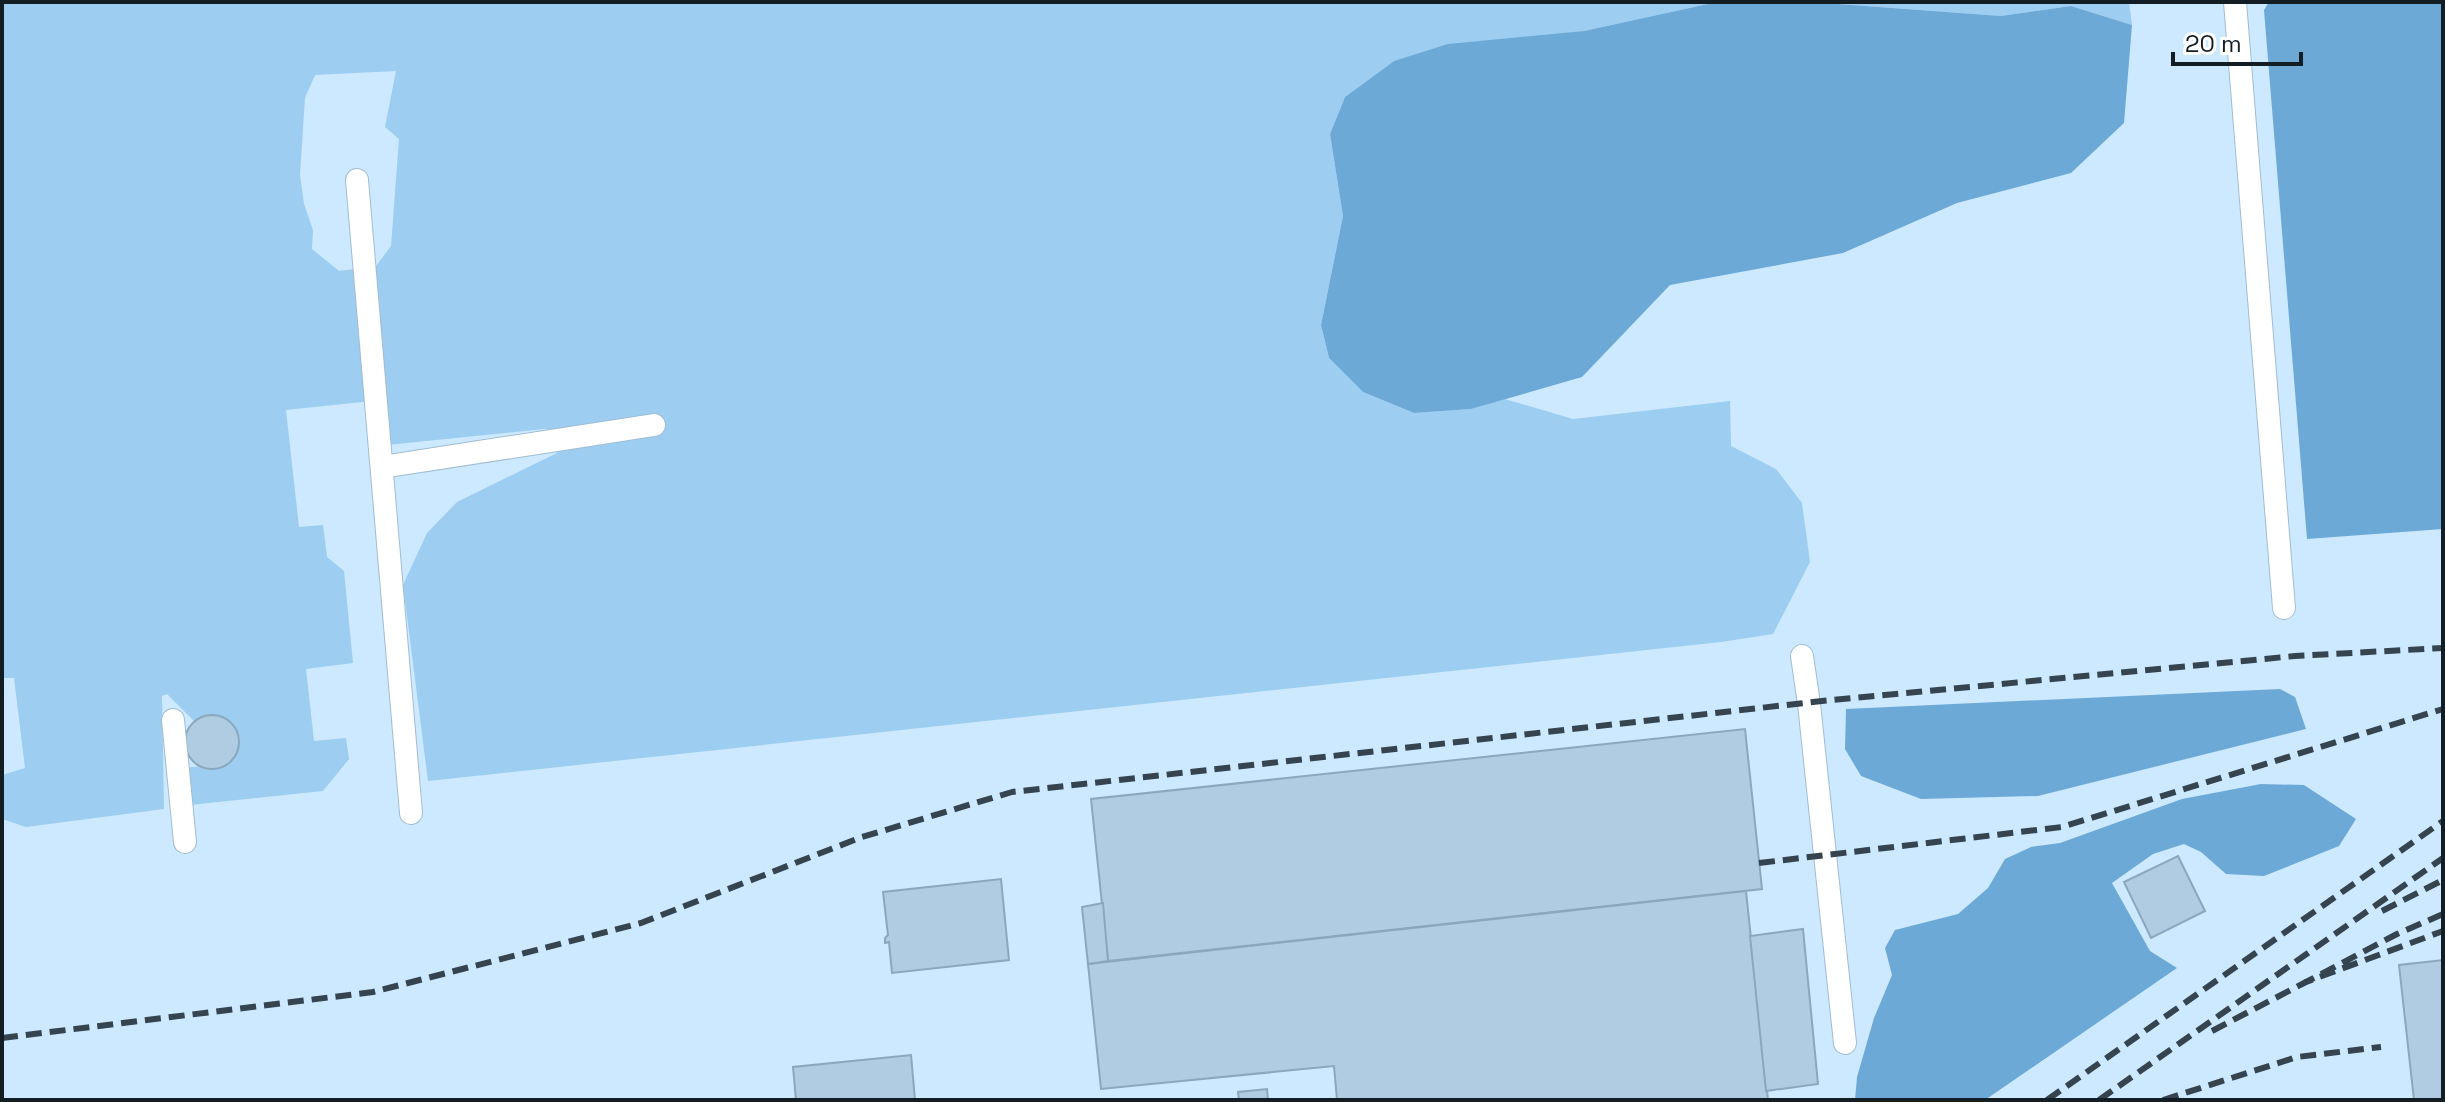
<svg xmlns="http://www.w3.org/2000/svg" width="2445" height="1102" font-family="'Space Grotesk',sans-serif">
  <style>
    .green { fill: #9dcdf1; fill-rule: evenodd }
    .forest { fill: #6da9d6 }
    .building { fill: #b0cce2; stroke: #8ba7bc; stroke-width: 2 }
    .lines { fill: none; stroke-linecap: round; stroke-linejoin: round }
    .service-casing { stroke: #a1bdd2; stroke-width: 24 }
    .service { stroke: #fff; stroke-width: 22 }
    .rail { stroke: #35444e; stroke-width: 6; stroke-dasharray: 16 8; stroke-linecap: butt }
  </style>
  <rect width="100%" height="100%" fill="#cce9ff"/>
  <g class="green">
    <path d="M2,2H1717L1584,31L1394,61L1345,97L1330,134L1343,216L1321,325L1329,358L1363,392L1414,413L1471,409L1505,399L1573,419L1730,401L1731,446L1776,469L1802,503L1810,562L1773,634L1721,642L428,781L403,585L427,533L457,502L557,453L563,432L544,429L377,446L372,401L286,410L299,527L323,525L327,557L344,571L353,663L306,669L314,741L346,738L349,759L323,791L190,805L186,768C211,762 240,778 238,736C228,717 214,711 195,722L167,694L162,696L164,809L26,827L2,819V775L25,768L14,678H2ZM396,71L385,127L399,139L391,246L376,266L339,271L312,249L313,230L304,204L300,175L305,98L315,75Z"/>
    <polygon points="1811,2 2129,2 2132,25 2071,6 2001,16"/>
  </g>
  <g class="forest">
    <polygon points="1717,2 1811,2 2001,16 2071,6 2132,25 2124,123 2071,173 1957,203 1843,253 1670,285 1582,377 1471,409 1414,413 1363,392 1329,358 1321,325 1343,216 1330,134 1345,97 1394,61 1448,44 1584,31"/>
    <polygon points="2269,2 2443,2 2443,529 2307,539 2264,10"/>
    <polygon points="2280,689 2295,697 2306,729 2038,796 1921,799 1861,776 1845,749 1846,709"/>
    <polygon points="2261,784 2304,785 2356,819 2339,846 2264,876 2226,874 2201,852 2184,844 2153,854 2112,883 2150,951 2177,968 1985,1100 1855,1100 1857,1077 1874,1018 1892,975 1885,948 1895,930 1958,914 1988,888 2005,859 2031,847 2060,843 2182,799"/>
  </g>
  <g class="building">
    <circle cx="212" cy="742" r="27"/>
    <polygon points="1745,729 1762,889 1108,961 1091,799"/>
    <polygon points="2178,856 2205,911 2151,938 2124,882"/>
    <polygon points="1001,879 1009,960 892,973 889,942 885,943 885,938 888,935 883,892"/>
    <polygon points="1746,891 1768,1100 1337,1100 1334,1066 1101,1089 1088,964"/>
    <polygon points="1103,903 1108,961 1088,964 1082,907"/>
    <polygon points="1803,929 1818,1084 1766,1091 1750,936"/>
    <polygon points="2443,960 2443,1100 2414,1100 2399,965"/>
    <polygon points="911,1055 915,1100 796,1100 793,1067"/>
    <polygon points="1267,1089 1268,1100 1239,1100 1238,1092"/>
  </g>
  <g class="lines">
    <g class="service-casing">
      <g id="service">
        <polyline points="2235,2 2284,608"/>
        <polyline points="357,180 411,813"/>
        <polyline points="382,467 654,425"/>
        <polyline points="1802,656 1809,704 1845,1043"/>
        <polyline points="173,720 185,842"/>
      </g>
    </g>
    <use href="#service" class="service"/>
    <g class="rail">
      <polyline points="1759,863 2062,827 2443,709"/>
      <polyline points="2382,911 2443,880"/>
      <polyline points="2443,914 2397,934 2306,982 2443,931"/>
      <polyline points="2212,1031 2306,982"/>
      <polyline points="2,1038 373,992 641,923 862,837 1012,792 1822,701 2295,656 2443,648"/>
      <polyline points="2047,1100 2443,821"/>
      <polyline points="2099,1100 2443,858"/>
      <polyline points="2163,1100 2297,1057 2381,1047"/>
    </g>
  </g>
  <rect width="2445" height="1102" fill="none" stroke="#121d24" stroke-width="8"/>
  <path d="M2173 52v12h128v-12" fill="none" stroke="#121d24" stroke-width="4"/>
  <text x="2185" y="52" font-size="24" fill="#121d24" stroke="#ffffff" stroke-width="6" paint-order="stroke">20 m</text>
</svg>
